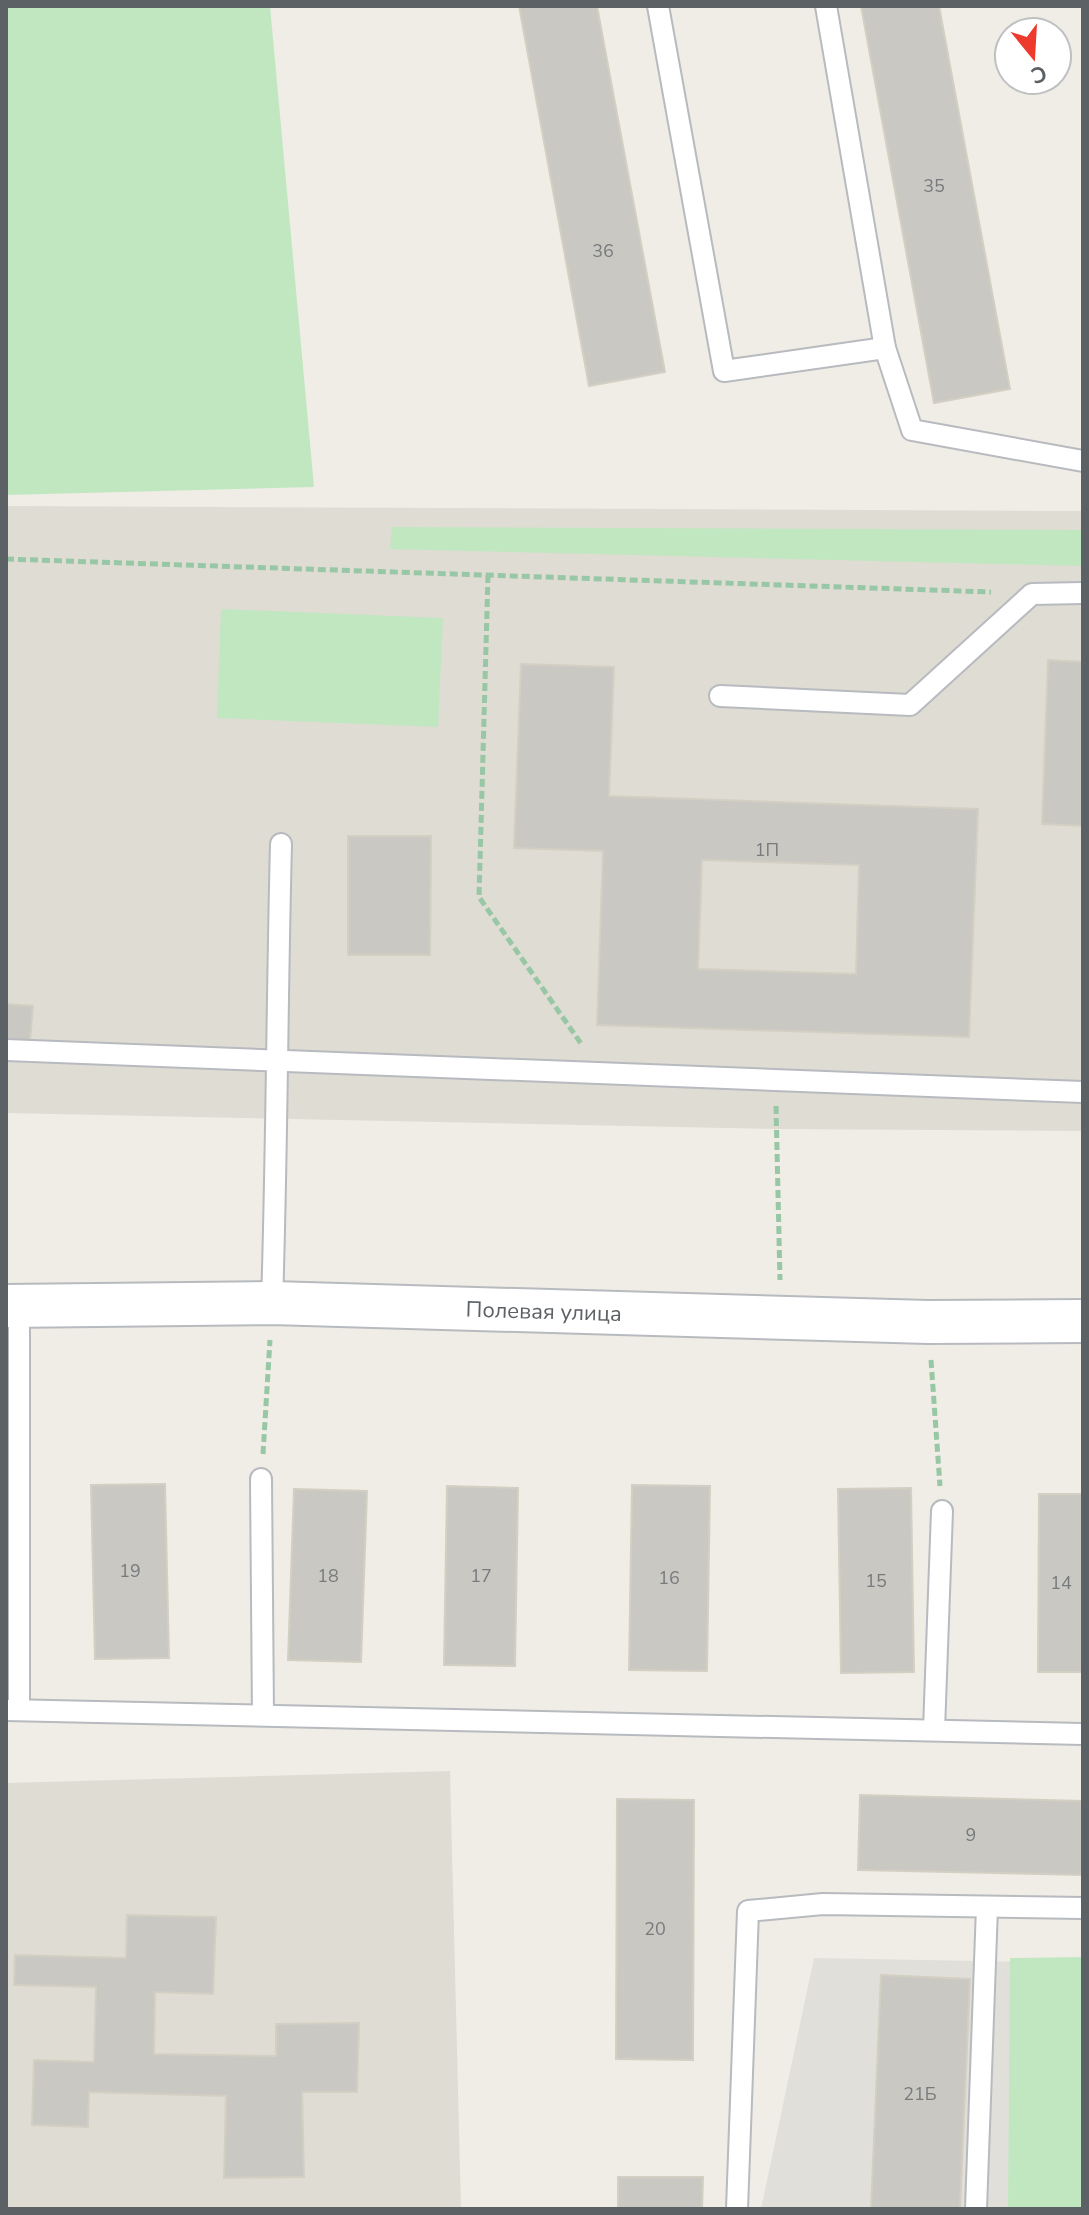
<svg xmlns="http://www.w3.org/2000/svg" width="1089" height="2215" font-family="'Nunito Sans',sans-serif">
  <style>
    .industrial { fill: #e0dfd9 }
    .education { fill: #dfdcd3 }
    .green { fill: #c1e7c1 }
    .building { fill: #cac8c2; stroke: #d4cfc3; stroke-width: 2; fill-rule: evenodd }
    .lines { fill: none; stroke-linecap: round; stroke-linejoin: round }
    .lane-casing { stroke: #b7babf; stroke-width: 24 }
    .street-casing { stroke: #b7babf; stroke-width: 46 }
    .path { stroke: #98c7a5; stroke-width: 5; stroke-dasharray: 8 4; stroke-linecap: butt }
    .lane { stroke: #fff; stroke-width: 20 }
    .street { stroke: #fff; stroke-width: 42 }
    .labels { text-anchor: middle; stroke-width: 8; stroke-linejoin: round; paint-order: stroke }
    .number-label { font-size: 18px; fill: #787b7d }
    .street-label { font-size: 22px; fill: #5c6166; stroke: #fff }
  </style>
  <rect width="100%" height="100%" fill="#efede5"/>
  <polygon class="industrial" points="814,1958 1083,1963 1083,2209 761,2209"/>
  <g class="education">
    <polygon points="6,506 1083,511 1083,1131 777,1129 6,1113"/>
    <polygon points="450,1771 461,2209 6,2209 6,1783"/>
  </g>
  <g class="green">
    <polygon points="6,6 270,6 314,487 6,495"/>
    <polygon points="392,527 1083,530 1083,566 390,549"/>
    <polygon points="221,609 443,618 438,727 217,718"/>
    <polygon points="1083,1957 1083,2209 1008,2209 1010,1958"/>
  </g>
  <g class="building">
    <polygon points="519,6 597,6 665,372 589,386"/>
    <polygon points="861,6 939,6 1010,389 934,403"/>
    <polygon points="1048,660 1083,662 1083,826 1042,824"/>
    <path d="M521,664L614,667L609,796L978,809L969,1037L597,1025L603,851L514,848ZM702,860L859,865L856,974L698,969Z"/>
    <polygon points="348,836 431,836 430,955 348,955"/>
    <polygon points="6,1004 33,1006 30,1041 6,1039"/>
    <polygon points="165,1484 169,1658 95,1659 91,1485"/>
    <polygon points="632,1485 710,1486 707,1671 629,1670"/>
    <polygon points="447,1486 518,1488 515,1666 444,1665"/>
    <polygon points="911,1488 914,1672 841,1673 838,1489"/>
    <polygon points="294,1489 367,1491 361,1662 288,1660"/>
    <polygon points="1039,1494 1083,1494 1083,1672 1038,1672"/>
    <polygon points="860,1795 1083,1801 1083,1875 858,1870"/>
    <polygon points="617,1799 694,1800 693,2060 616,2059"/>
    <polygon points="127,1915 216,1917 213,1994 155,1992 154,2054 276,2056 276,2024 359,2023 357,2092 302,2092 304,2177 224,2178 226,2096 89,2092 88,2127 32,2125 34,2060 94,2062 96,1987 14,1985 15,1955 126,1958"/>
    <polygon points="881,1975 970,1979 960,2209 871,2209"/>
    <polygon points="618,2177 703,2177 702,2209 618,2209"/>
  </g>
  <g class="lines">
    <g class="lane-casing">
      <g id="lane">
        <polyline points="658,6 724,371 885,348"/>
        <polyline points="826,6 885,348 912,430 1083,461"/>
        <polyline points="720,696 910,705 1032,594 1083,593"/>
        <polyline points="6,1050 1083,1092"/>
        <path d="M272,1303C277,1150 277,997 281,844"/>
        <polyline points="19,1305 19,1710"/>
        <polyline points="261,1479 263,1715"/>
        <polyline points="6,1710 1083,1734"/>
        <polyline points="934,1730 942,1511"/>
        <polyline points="737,2209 748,1911 823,1904 1083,1908"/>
        <polyline points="976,2209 987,1907"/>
      </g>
    </g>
    <g class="street-casing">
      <g id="street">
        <path id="s1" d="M6,1306L272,1303L928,1322L1083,1321"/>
      </g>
    </g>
    <g class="path">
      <polyline points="6,559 991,592"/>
      <polyline points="488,575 479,897 582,1045"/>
      <polyline points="776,1106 780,1280"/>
      <polyline points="931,1360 940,1486"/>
      <polyline points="263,1454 270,1340"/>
    </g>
    <use href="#lane" class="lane"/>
    <use href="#street" class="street"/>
  </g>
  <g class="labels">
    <g class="number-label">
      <text x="934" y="192">35</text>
      <text x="603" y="257">36</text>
      <text x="767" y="856">1П</text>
      <text x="130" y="1577">19</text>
      <text x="328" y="1582">18</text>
      <text x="481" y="1582">17</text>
      <text x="669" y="1584">16</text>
      <text x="876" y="1587">15</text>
      <text x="1061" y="1589">14</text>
      <text x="971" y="1841">9</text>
      <text x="655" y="1935">20</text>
      <text x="920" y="2100">21Б</text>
    </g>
    <g class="street-label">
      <text dy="8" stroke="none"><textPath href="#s1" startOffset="538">Полевая улица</textPath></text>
    </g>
  </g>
  <rect width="1089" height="2215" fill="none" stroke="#5c6166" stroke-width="16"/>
  <g transform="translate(1033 56) rotate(162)"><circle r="38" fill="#ffffff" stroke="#bec0c2" stroke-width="2"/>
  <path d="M0-6L14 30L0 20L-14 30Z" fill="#ee3a2c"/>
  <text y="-12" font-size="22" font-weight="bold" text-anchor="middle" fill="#5c6166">С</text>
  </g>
</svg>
